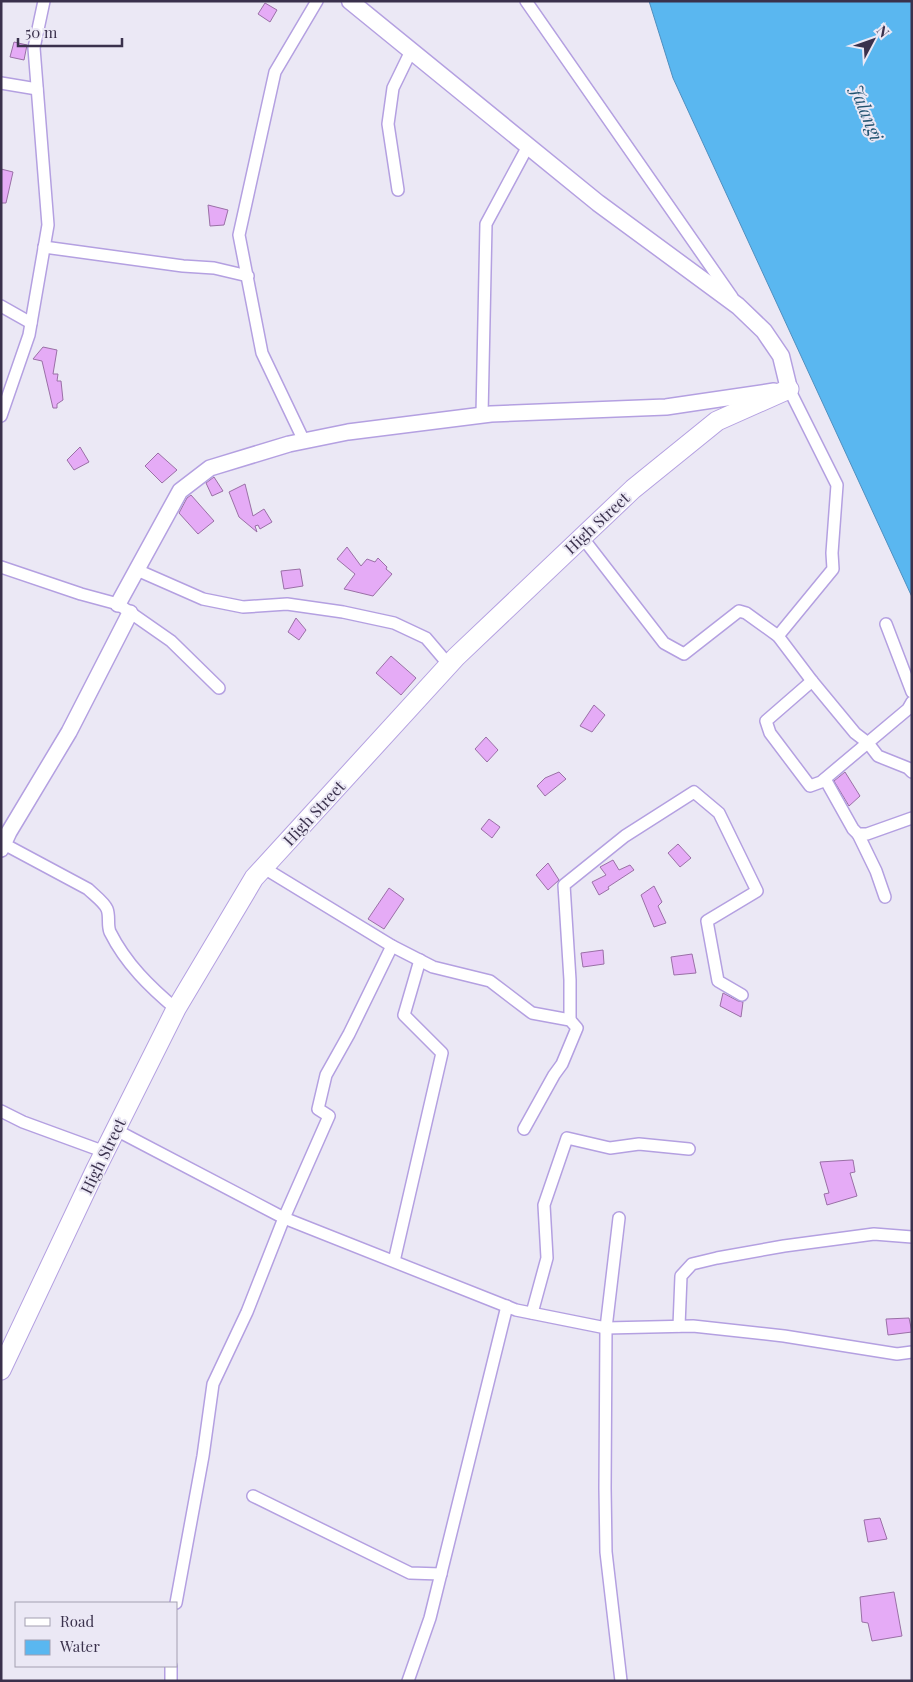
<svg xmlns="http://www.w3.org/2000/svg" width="913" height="1682" font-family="'Playfair Display',serif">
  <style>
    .water { fill: #5ab7f0; stroke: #508fbf }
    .building { fill: #e5abf6; stroke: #9a70a6 }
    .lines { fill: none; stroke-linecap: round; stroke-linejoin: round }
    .minor-casing { stroke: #b4a0e1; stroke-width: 14 }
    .tertiary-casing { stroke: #b4a0e1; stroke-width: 18 }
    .secondary-casing { stroke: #b4a0e1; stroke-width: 19 }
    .primary-casing { stroke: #b4a0e1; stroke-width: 21 }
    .minor { stroke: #fff; stroke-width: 11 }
    .tertiary { stroke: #fff; stroke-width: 15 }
    .secondary { stroke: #fff; stroke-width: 16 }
    .primary { stroke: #fff; stroke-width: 19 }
    .labels { text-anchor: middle; stroke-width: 4; stroke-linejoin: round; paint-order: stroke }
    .street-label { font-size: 16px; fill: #3a314c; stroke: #ebe8f5 }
    .water-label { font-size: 18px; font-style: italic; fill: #215270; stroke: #ebe8f5 }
  </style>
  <rect width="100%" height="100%" fill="#ebe8f5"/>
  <polygon class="water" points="649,1 912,1 912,597 673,78"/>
  <g class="building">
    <polygon points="265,3 277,10 270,22 258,14"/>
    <polygon points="14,42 27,45 24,60 10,57"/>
    <polygon points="1,169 13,172 6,203 1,203"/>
    <polygon points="208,205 228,210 224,225 210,226"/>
    <polygon points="43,347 57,350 53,374 58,374 57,381 61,381 63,400 57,404 57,408 53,408 42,361 33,359"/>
    <polygon points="80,447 89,462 74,470 67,460"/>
    <polygon points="158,453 177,470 162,483 145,466"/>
    <polygon points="214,477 223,491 212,496 206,483"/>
    <polygon points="245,484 253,516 264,509 272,522 260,529 258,525 255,526 257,532 239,517 229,492"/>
    <polygon points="191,495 214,521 198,534 179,513 187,498"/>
    <polygon points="347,547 361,566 367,559 375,562 378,558 387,567 386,569 392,574 373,596 344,589 355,574 337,559"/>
    <polygon points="300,569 303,586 284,589 281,571"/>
    <polygon points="296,618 306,630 299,640 288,632"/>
    <polygon points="391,656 416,678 401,695 376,673"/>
    <polygon points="594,705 605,715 592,732 580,726"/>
    <polygon points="486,737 498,750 487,762 475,749"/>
    <polygon points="559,772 566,779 545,796 537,786 545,778"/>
    <polygon points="845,772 860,796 849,806 834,781"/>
    <polygon points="489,819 500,827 492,838 481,829"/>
    <polygon points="678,844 691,858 680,867 668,853"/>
    <polygon points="613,860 619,870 630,865 634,870 608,887 609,889 599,895 592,882 606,875 600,867"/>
    <polygon points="548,863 559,880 548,890 536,875"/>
    <polygon points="654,886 662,902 658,906 666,923 654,927 641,895"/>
    <polygon points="389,888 404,899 384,929 368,919"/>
    <polygon points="603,950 604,964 583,967 581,953"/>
    <polygon points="692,954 696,973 674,975 671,957"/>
    <polygon points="723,993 738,1001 743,1002 741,1017 720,1006"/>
    <polygon points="851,1160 853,1160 855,1172 850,1173 857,1196 827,1205 824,1194 829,1193 820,1162"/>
    <polygon points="909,1318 912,1332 888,1335 886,1319"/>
    <polygon points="880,1518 887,1539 868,1542 864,1520"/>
    <polygon points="894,1592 902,1636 872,1641 868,1623 862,1622 860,1597"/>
  </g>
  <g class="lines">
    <g class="minor-casing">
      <g id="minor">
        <polyline points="526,1 732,297"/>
        <polyline points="1,83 37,89"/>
        <polyline points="398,190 388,124 393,88 411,51"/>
        <polyline points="44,247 183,266 214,268 248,276"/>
        <polyline points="1,306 31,323"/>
        <polyline points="482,415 486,224 528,146"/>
        <polyline points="1,416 29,335 48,225 34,48 44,1"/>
        <polyline points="304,441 262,353 239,235 275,72 317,1"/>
        <polyline points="582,537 664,643 684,654 739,611 746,613 778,636 812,681 855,733 868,743 878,756 908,768 912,772"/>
        <polyline points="1,567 81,594 118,604 171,641 219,688"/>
        <polyline points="137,570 203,599 243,607 287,604 343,612 394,623 426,638 449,665"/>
        <polyline points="886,624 912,692"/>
        <polyline points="778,636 833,569 832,553 837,485 789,389"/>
        <polyline points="812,681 766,721 770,733 810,786 821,782 908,709 912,702"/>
        <polyline points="825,779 853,829 858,834 867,834 912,818"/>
        <polyline points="858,834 876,871 885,897"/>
        <path d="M4,844L88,889C94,895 104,902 107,909C110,916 107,925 110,932C126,964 150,987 176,1009"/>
        <polyline points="264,868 392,946 433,967 490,981 532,1013 570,1020 577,1028 562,1064 554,1075 524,1129"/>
        <polyline points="570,1020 570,980 564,885 625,836 694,792 719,813 757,891 707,921 718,981 742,995"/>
        <polyline points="1,1111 23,1122 105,1152"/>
        <polyline points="116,1130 284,1218 516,1310 606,1328 693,1326 784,1336 897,1354 912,1352"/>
        <polyline points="619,1218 606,1328 605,1488 606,1552 621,1681"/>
        <polyline points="395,1257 442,1053 404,1015 420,960"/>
        <polyline points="532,1313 547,1258 544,1205 567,1138 610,1148 639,1144 689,1149"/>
        <polyline points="679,1326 681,1276 692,1264 717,1258 784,1246 874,1234 912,1237"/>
        <polyline points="253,1496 410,1573 441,1574"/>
        <polyline points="176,1603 203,1456 213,1384 247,1312 284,1218 329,1116 318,1109 326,1075 349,1034 392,946"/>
        <polyline points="171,1666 171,1681"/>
        <polyline points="408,1681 430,1618 507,1306"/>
      </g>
    </g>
    <g class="tertiary-casing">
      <g id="tertiary">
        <polyline points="118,604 180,491 210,468 289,444 348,432 491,414 666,407 774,391"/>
        <polyline points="1,849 9,832 69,732 130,613"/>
      </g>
    </g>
    <g class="secondary-casing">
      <polyline id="secondary" points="350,1 598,203 738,306 764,331 781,356 789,389"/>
    </g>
    <g class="primary-casing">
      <polyline id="primary" points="1,1370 95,1171 176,1009 254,878 456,657 633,489 717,421 789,389"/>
    </g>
    <use href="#minor" class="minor"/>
    <use href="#tertiary" class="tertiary"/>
    <use href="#secondary" class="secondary"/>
    <use href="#primary" class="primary"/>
  </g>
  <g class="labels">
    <g class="street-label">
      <text transform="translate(597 523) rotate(-43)" y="6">High Street</text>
      <text transform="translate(314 813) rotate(-47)" y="6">High Street</text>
      <text transform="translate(103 1156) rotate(-64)" y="6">High Street</text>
    </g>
    <g class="water-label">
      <text transform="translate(866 113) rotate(68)" y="6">Jalangi</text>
    </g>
  </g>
  <rect width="913" height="1682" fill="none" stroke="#3a314c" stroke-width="5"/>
  <rect x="15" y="1602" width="162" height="65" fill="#ebe8f5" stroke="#a49fb1"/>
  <rect x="25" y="1618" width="25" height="8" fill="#ffffff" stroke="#a49fb1"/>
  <text x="60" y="1627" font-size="15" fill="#3a314c">Road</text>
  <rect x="25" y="1640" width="25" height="15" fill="#5ab7f0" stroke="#a49fb1"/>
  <text x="60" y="1652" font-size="15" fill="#3a314c">Water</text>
  <g transform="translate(873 40) rotate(49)" stroke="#ebe8f5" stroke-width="4" paint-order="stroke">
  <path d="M0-4L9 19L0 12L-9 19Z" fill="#3a314c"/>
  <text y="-8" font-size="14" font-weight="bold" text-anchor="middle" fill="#3a314c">N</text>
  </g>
  <path d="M18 38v8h104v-8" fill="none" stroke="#3a314c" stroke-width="2.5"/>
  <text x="25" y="38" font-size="15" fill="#3a314c" stroke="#ebe8f5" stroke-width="4" paint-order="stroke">50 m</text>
</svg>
